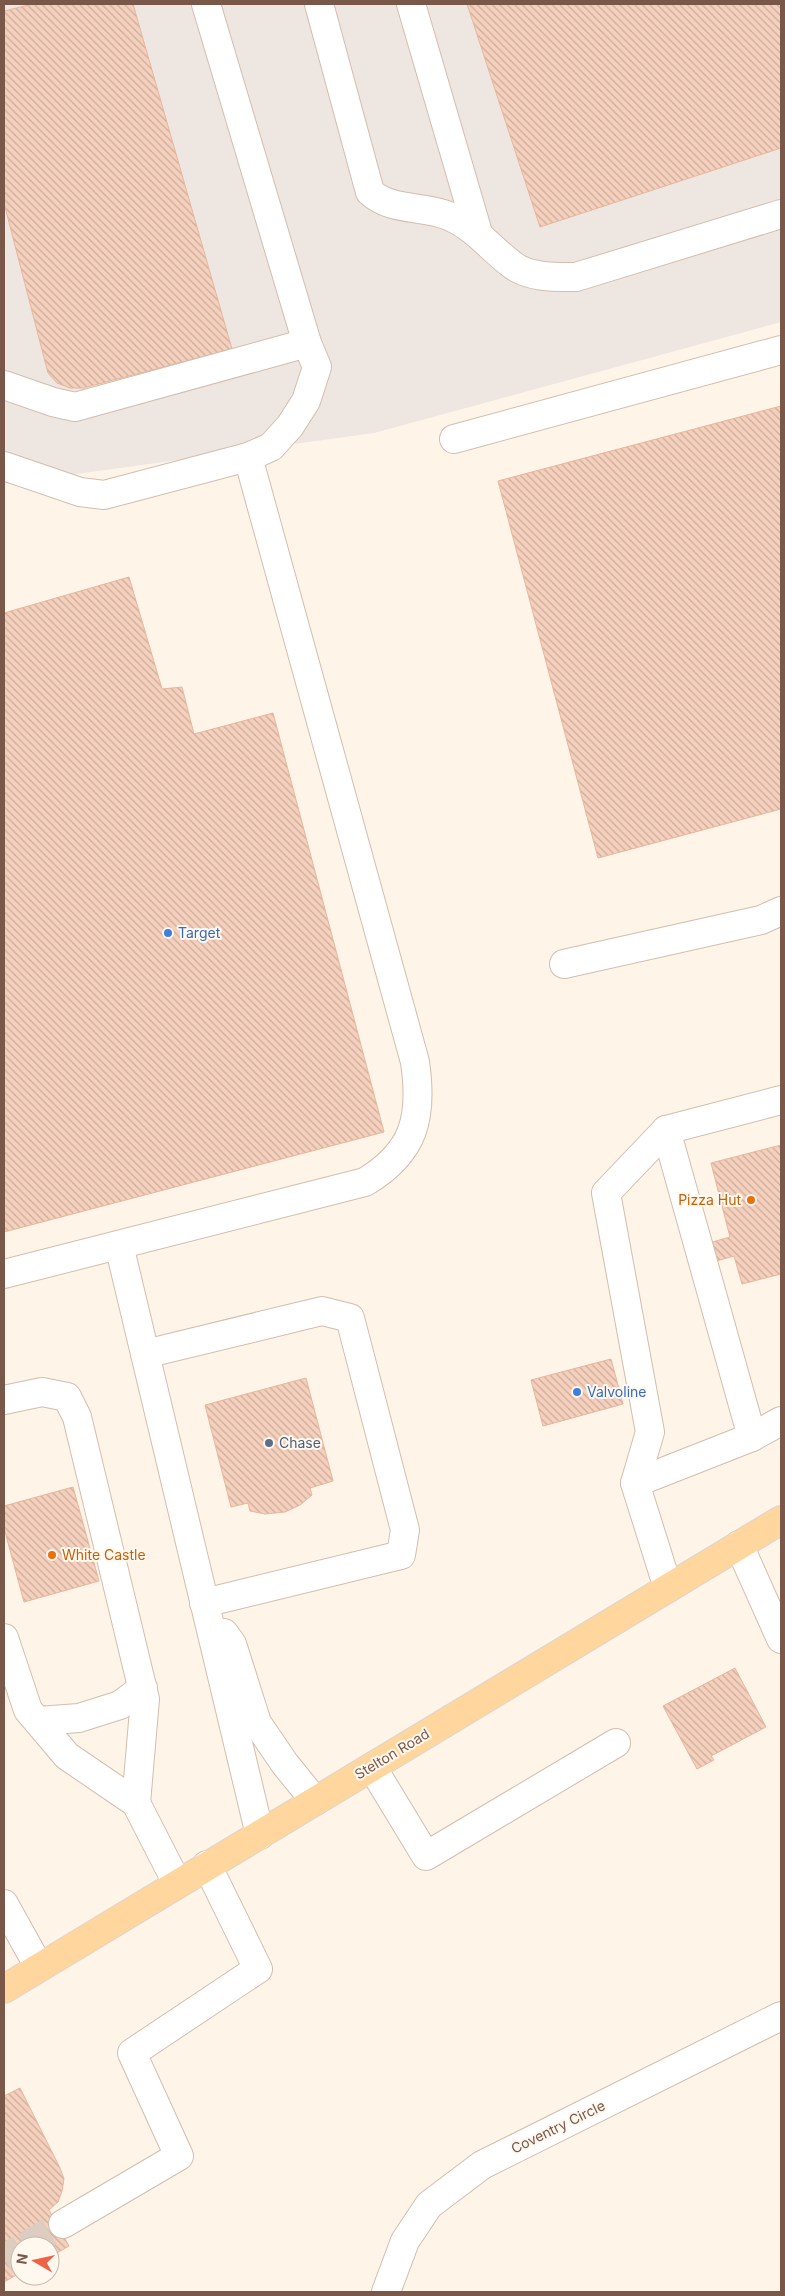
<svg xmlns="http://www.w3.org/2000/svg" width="785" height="2296" font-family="Inter,sans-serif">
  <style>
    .industrial { fill: #eee6e1 }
    .building { fill: url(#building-back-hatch); stroke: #e8b69c }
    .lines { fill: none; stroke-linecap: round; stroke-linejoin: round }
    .minor-tunnel { stroke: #ddcdc0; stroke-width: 28; stroke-dasharray: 28 14; stroke-linecap: butt }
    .minor-casing { stroke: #d3bdae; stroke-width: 30 }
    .major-casing { stroke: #dcd4d0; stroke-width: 30 }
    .minor { stroke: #fff; stroke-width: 28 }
    .major { stroke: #ffd69d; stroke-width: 28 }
    .shop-dot { fill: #3f7fe0; stroke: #fff8ef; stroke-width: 2 }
    .food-dot { fill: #e8710a; stroke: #fff8ef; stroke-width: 2 }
    .service-dot { fill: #5c6f8a; stroke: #fff8ef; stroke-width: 2 }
    .labels { text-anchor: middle; stroke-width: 4; stroke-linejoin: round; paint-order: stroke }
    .shop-label { font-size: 14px; fill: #366cbe; stroke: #fff8ef; text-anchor: start }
    .food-label { font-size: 14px; fill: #c56008; stroke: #fff8ef; text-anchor: end }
    .service-label { font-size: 14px; fill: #4e5e75; stroke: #fff8ef; text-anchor: start }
    .street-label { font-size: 14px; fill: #7a5849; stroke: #fff8ef }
  </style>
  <defs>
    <pattern id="building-back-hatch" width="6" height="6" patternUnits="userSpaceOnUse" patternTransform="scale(1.25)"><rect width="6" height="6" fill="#f5d0bd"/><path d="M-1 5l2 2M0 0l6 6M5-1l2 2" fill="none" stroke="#cbac9c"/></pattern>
  </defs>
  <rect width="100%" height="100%" fill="#fef4e7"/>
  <polygon class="industrial" points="4,4 781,4 781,322 374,433 4,484"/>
  <g class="building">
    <polygon points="33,4 133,4 232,349 83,388 70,388 57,383 48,373 4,203 4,11"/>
    <polygon points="467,4 781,4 781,148 540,227"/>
    <polygon points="781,406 781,809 598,858 498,481"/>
    <polygon points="129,577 162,689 182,687 194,734 273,713 384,1132 4,1232 4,613"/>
    <polygon points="781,1145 781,1274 742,1284 734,1256 713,1262 709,1243 730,1237 711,1163"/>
    <polygon points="611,1359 623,1404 543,1426 531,1380"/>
    <polygon points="306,1378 333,1481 310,1488 312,1495 300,1505 285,1512 265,1514 250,1511 248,1503 231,1507 205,1405"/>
    <polygon points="73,1487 99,1581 24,1602 4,1528 4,1506"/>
    <polygon points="735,1668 766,1727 711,1756 714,1760 697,1769 663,1706"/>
    <polygon points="20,2088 60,2168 64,2179 62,2191 58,2202 49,2210 69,2246 50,2257 50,2246 20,2246 20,2273 4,2282 4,2096"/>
  </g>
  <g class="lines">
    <g class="minor-tunnel">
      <polyline points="25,2246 63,2224"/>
      <polyline points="4,2258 20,2249"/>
    </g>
    <g class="minor-casing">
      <g id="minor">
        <path d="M319,4L370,192C392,212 423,205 449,216C475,227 489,247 510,263C527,278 555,277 576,277L781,214"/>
        <polyline points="411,4 478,233"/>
        <polyline points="4,385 53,402 75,407 307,343"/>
        <polyline points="454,439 781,350"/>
        <polyline points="4,466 80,492 104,495 248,457 271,447 290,426 306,401 317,367 307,343 206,4"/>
        <polyline points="564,964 761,920 781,911"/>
        <polyline points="666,1130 606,1193 650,1432 635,1483 668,1588"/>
        <polyline points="119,1245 260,1835"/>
        <path d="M4,1274L365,1182C415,1152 423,1117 415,1062L248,457"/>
        <polyline points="145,1354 322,1311 350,1318 405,1530 401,1555 204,1603"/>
        <polyline points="4,1400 42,1392 67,1397 77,1417 145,1699 136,1803"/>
        <polyline points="752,1437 666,1130 781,1100"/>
        <polyline points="635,1483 752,1437 781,1421"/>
        <polyline points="739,1545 781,1639"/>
        <polyline points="224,1633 232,1644 257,1723 285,1764 315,1801"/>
        <polyline points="4,1638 28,1710 67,1756 136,1803 177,1883"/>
        <polyline points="38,1721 79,1718 120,1705 143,1688"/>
        <polyline points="372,1767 426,1856 616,1743"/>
        <polyline points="4,1904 39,1967"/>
        <polyline points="63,2224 179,2156 132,2053 258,1969 207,1865"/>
        <polyline points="386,2292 405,2241 429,2205 482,2165 781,2016"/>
      </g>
    </g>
    <g class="major-casing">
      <polyline id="major" points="4,1989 781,1520"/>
    </g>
    <use href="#minor" class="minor"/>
    <use href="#major" class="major"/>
  </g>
  <g class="shop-dot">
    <circle cx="168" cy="933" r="5"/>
    <circle cx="577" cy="1392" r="5"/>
  </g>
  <g class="food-dot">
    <circle cx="751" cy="1200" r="5"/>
    <circle cx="52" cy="1555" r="5"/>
  </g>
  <circle class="service-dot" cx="269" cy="1443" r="5"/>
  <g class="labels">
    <g class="shop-label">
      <text x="178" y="938">Target</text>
      <text x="587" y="1397">Valvoline</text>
    </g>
    <g class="food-label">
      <text x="741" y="1205">Pizza Hut</text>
      <text x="62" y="1560" text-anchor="start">White Castle</text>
    </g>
    <g class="service-label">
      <text x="279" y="1448">Chase</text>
    </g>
    <g class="street-label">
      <text transform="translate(392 1754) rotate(-31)" y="5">Stelton Road</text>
      <text transform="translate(558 2127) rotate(-26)" y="5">Coventry Circle</text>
    </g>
  </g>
  <rect width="785" height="2296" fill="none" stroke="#7a5849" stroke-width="10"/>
  <g transform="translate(35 2261) rotate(279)"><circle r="24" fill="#fff8ef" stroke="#cab8ad"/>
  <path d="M0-4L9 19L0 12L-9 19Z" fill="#ee6346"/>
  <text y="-8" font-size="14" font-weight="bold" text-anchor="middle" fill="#7a5849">N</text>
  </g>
</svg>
